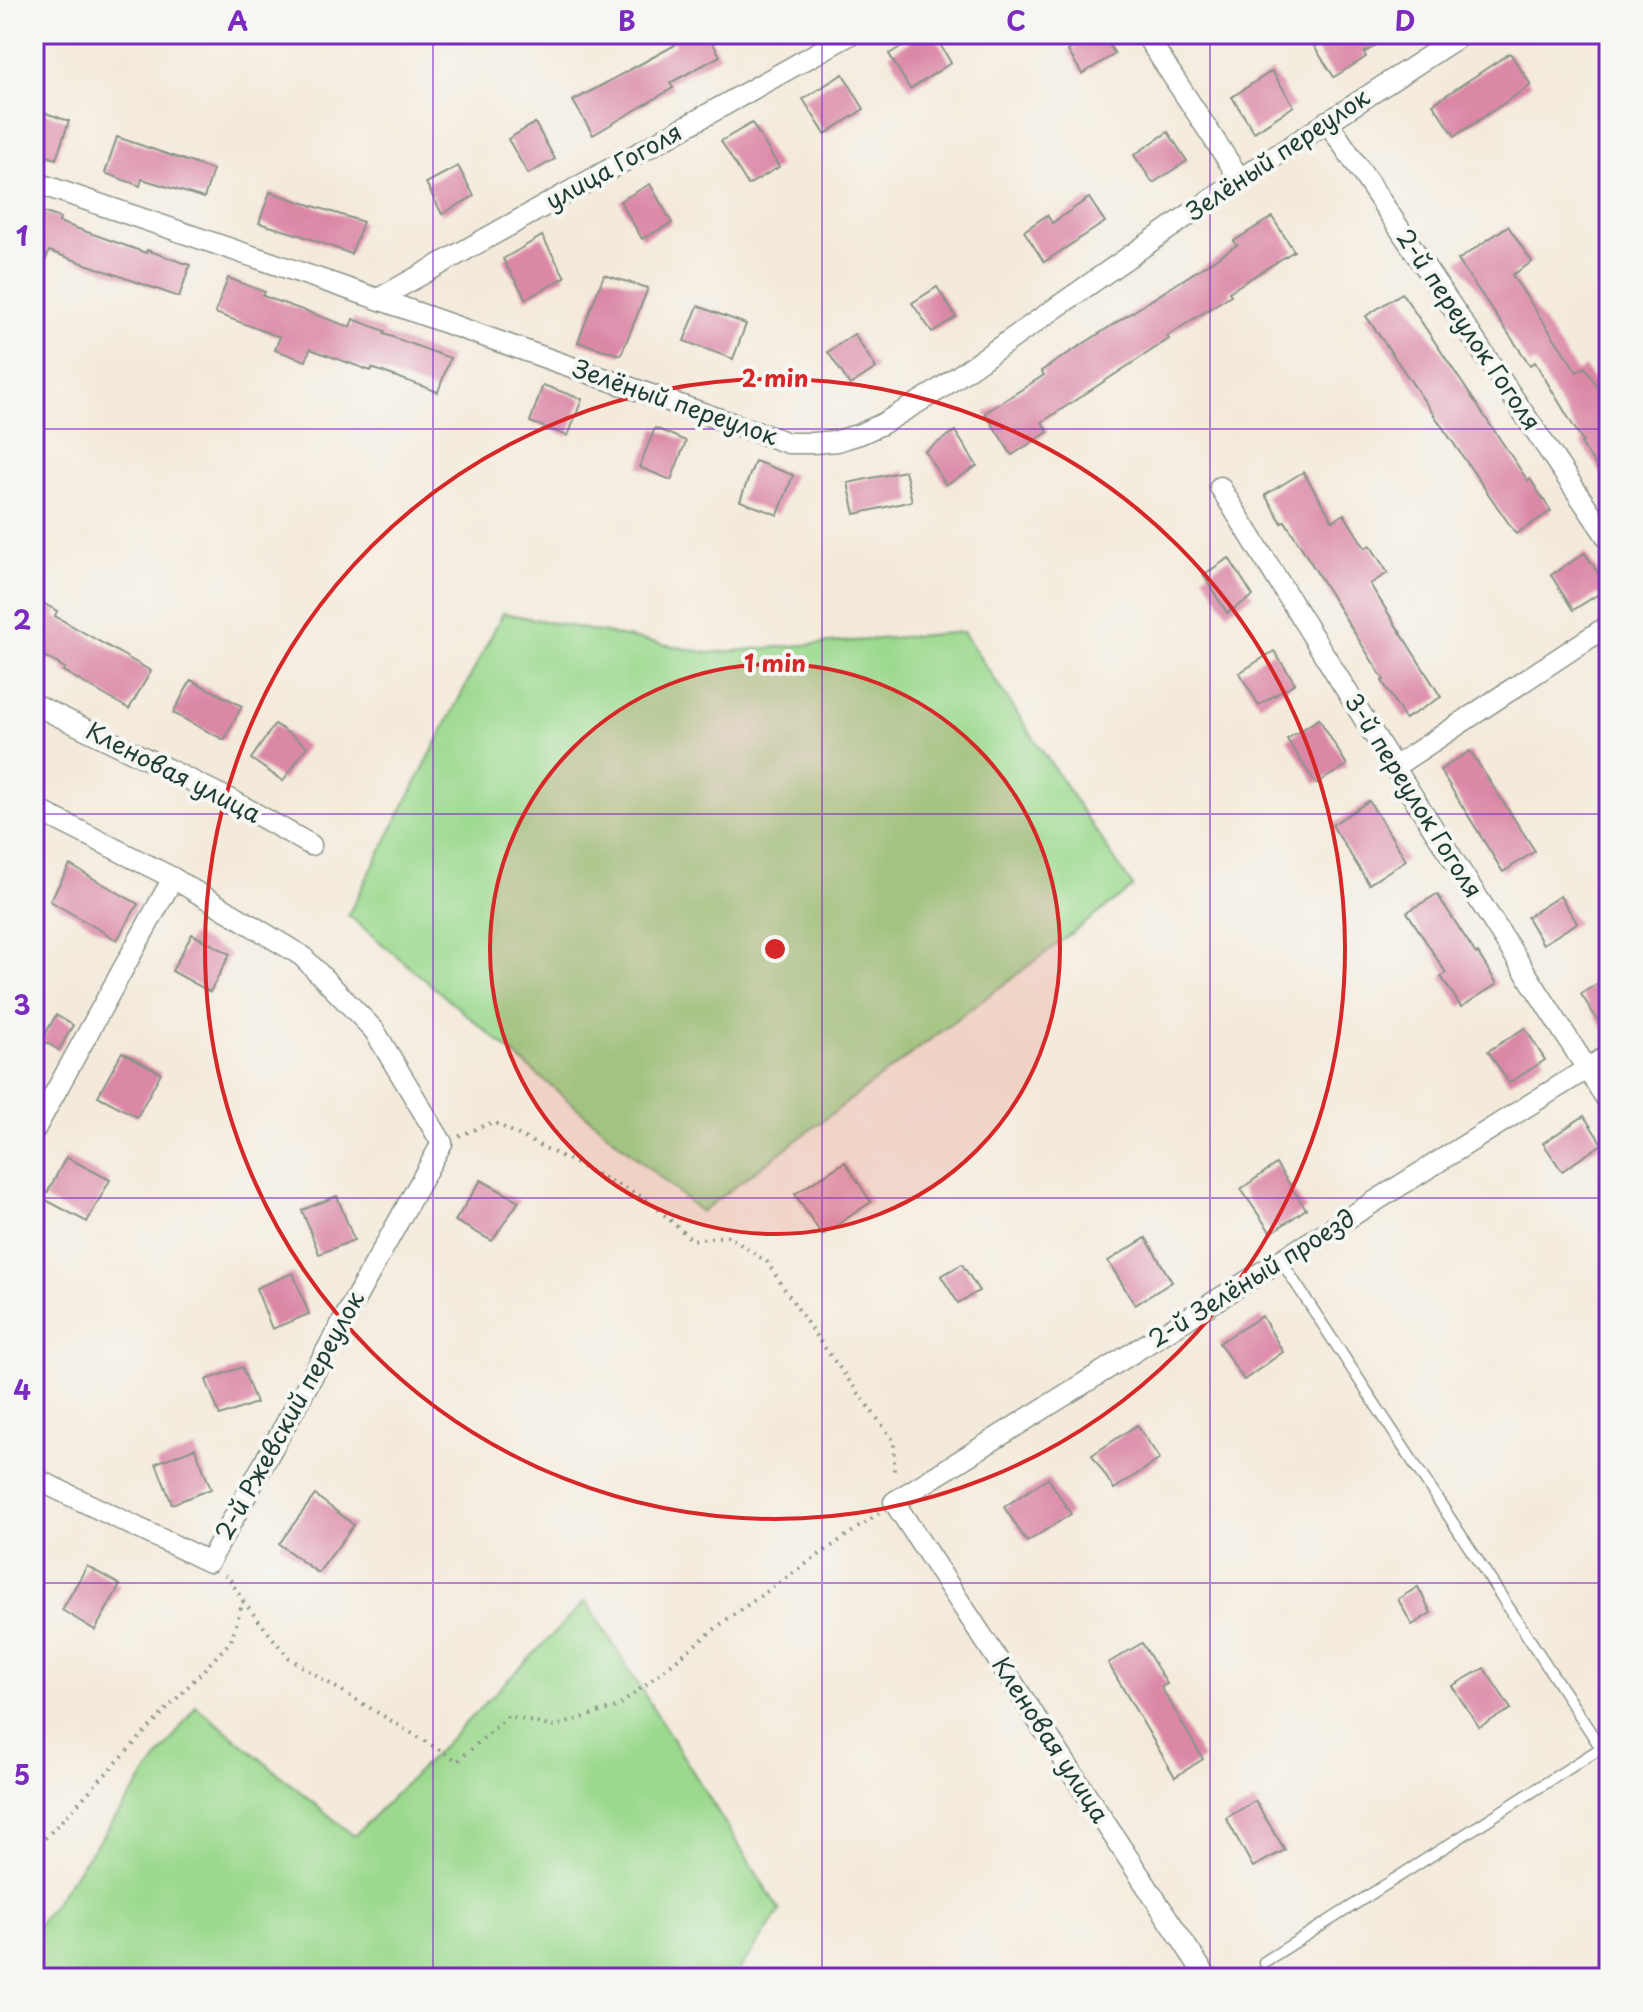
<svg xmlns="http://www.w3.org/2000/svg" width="1643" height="2012" font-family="'Playpen Sans',sans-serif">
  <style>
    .green { fill: #9bd98e; stroke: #5d8b61; stroke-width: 2 }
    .building { fill: #db88a7 }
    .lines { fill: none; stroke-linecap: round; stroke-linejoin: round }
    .service-casing { stroke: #8a9488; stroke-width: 13 }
    .minor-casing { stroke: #8a9488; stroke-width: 23 }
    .path { stroke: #8a9488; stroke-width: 4; stroke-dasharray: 2 6; stroke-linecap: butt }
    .service { stroke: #fff; stroke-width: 10 }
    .minor { stroke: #fff; stroke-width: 20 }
    .grid { fill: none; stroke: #7b2cbf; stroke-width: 2; stroke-opacity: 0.55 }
    .ring { fill: none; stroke: #d62828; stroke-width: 4 }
    .labels { text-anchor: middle; stroke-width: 8; stroke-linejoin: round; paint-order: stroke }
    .street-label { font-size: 24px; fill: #1f3d34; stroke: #f6f6f2 }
    .centre { fill: #d62828; stroke: #f6f6f2; stroke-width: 4 }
    .ring-label { font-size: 24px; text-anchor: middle; font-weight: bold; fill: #d62828; stroke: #f6f6f2; stroke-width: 8; stroke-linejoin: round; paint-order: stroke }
    .neatline { fill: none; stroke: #7b2cbf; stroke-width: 3 }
    .grid-label { font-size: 26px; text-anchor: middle; font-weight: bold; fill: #7b2cbf }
  </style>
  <rect width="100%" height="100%" fill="#f6f6f2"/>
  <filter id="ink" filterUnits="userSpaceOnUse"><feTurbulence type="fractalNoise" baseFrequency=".0125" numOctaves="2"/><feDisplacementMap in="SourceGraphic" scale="16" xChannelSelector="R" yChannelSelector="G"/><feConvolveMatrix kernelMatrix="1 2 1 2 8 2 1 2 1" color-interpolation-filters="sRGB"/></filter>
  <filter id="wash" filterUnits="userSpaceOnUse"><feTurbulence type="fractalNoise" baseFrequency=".006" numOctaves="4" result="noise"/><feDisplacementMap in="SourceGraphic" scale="32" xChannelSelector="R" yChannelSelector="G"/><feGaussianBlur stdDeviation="1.8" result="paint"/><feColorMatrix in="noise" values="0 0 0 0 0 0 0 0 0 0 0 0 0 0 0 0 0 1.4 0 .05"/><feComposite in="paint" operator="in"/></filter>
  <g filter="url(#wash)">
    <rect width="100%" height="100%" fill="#f4eadb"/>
    <g class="green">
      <polygon points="503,613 708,653 963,632 1133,887 701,1212 348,915"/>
      <polygon points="586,1601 780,1911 734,1978 34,1978 34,1928 36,1928 196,1706 354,1836"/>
    </g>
    <g id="blocks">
      <g class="building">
        <polygon points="669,34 708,34 720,56 670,83 673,88 593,135 573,101 675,45"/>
        <polygon points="922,34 934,34 951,63 910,89 889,54"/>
        <polygon points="1095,34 1102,34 1115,54 1082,74 1068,51"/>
        <polygon points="1306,34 1394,34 1364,53 1366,57 1334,77"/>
        <polygon points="1510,53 1531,85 1455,136 1433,104"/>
        <polygon points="1272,71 1294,106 1254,132 1232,97"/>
        <polygon points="843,74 864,109 825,134 803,99"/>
        <polygon points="34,109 69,121 56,159 34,151"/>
        <polygon points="535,123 555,159 528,174 508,139"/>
        <polygon points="752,123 779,167 748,185 721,141"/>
        <polygon points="1168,132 1187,161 1153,183 1134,155"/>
        <polygon points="117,137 213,170 204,198 142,179 140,186 105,173"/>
        <polygon points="458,166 474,196 442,214 426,183"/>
        <polygon points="650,184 672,223 642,239 620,201"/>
        <polygon points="270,192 363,222 351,254 300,235 259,223"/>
        <polygon points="1089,198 1105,222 1044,262 1024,231 1047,215 1052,223"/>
        <polygon points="34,209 60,218 59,222 146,253 147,250 190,265 179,297 49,251 37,285 34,284"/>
        <polygon points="1272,217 1294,251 1229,292 1231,295 1167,336 1169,339 1042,422 1048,432 1012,455 985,413 1044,375 1041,371 1237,245 1234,241"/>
        <polygon points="1508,226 1532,262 1512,275 1577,372 1585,367 1609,405 1609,486 1581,443 1583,442 1535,362 1530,365 1458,260"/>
        <polygon points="542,236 565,277 526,299 503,259"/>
        <polygon points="604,275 648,288 621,355 578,342"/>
        <polygon points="228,278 265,292 263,296 350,327 353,319 385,331 384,334 450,358 438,392 372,368 371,371 310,349 306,361 275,350 280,337 215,313"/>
        <polygon points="937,287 956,317 932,332 912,303"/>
        <polygon points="1402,293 1528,481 1530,479 1551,511 1516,534 1366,316"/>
        <polygon points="698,306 746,324 733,359 684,341"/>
        <polygon points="854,334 876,368 850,385 828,352"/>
        <polygon points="543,385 582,399 568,436 530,422"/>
        <polygon points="655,428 686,441 671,480 639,467"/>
        <polygon points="955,431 977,466 946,485 925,451"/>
        <polygon points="755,461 793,475 778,515 740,501"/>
        <polygon points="905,471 912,501 855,514 848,483"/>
        <polygon points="1303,472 1333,521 1344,514 1365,548 1370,545 1388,573 1370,584 1441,697 1405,719 1382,681 1384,680 1342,613 1285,521 1282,523 1265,495"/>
        <polygon points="1585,553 1608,588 1573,610 1551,575"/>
        <polygon points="1229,558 1253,596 1227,613 1203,575"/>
        <polygon points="34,598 57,611 55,616 151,671 129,709 63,671 65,668 35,651 34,653"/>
        <polygon points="1274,651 1295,683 1259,705 1239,673"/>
        <polygon points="191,680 242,706 224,740 173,713"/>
        <polygon points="1319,719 1347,765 1316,784 1287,739"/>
        <polygon points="275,724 307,746 283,781 251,759"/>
        <polygon points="1470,751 1535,851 1503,872 1440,770"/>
        <polygon points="1369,801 1406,860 1369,884 1332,825"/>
        <polygon points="70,865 138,904 117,940 50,901"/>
        <polygon points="1437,894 1476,954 1478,953 1497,984 1461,1007 1441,976 1446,973 1407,912"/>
        <polygon points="1560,896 1577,923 1543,944 1527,917"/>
        <polygon points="192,934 230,954 210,992 172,971"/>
        <polygon points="1609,976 1609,1038 1581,994"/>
        <polygon points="56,1015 73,1025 59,1050 42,1040"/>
        <polygon points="1525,1028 1545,1060 1509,1083 1488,1051"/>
        <polygon points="122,1052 161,1073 137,1117 98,1096"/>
        <polygon points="1584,1116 1602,1144 1562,1171 1543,1143"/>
        <polygon points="66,1157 110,1180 87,1222 44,1199"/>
        <polygon points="845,1162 871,1202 822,1235 795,1194"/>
        <polygon points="1276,1164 1306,1209 1271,1233 1241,1189"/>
        <polygon points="481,1180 519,1201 492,1241 455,1221"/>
        <polygon points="337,1196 354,1240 319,1254 302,1210"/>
        <polygon points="1146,1238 1172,1282 1135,1305 1108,1261"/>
        <polygon points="962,1264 979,1291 958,1303 941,1276"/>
        <polygon points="293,1273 309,1314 272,1329 256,1288"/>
        <polygon points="1262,1316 1283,1352 1244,1380 1219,1343"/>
        <polygon points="242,1367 256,1403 220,1416 206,1380"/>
        <polygon points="1137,1425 1160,1459 1114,1489 1092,1455"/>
        <polygon points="195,1448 211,1489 172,1504 156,1463"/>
        <polygon points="1048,1478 1071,1514 1027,1542 1004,1507"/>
        <polygon points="315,1495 354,1525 318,1573 279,1544"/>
        <polygon points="87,1566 120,1585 95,1630 62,1610"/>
        <polygon points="1418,1587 1431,1613 1412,1625 1398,1599"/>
        <polygon points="1142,1643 1167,1684 1161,1687 1203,1759 1175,1777 1108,1663"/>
        <polygon points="1484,1668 1511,1709 1479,1727 1452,1686"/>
        <polygon points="1255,1801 1285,1850 1253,1867 1226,1818"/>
      </g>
    </g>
  </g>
  <g filter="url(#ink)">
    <use href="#blocks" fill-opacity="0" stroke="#8a9488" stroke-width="2"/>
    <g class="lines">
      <g class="service-casing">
        <polyline id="service" points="1264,1962 1601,1748 1281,1261"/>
      </g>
      <g class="minor-casing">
        <g id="minor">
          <polyline points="1145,34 1240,179"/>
          <polyline points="1327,121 1609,540"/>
          <polyline points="34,182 378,299 788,443 813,443 837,441 860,434 882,424 937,391 1240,179 1463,34"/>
          <polyline points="378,299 851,34"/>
          <polyline points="1220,487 1394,767 1609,1103"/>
          <polyline points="34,704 233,801 311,845"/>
          <polyline points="1394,767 1609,625"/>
          <polyline points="34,808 173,878 302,956 374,1030 442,1143 209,1562 34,1478"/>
          <polyline points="34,1131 173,878"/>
          <polyline points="1207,1978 894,1502 1609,1055"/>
        </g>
      </g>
      <g class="path">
        <polyline points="459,1136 493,1122 648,1200 692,1240 728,1236 767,1262 813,1332 894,1441 894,1476"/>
        <polyline points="243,1601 288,1657 330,1684 458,1761 508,1716 554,1727 619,1706 726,1620 879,1513"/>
        <polyline points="34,1850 231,1641 243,1601 229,1578 225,1575"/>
      </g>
      <use href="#service" class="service"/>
      <use href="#minor" class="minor"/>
    </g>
  </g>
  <path class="grid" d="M433,34V1978M822,34V1978M1210,34V1978M34,429H1609M34,814H1609M34,1198H1609M34,1583H1609"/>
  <circle cx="775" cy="949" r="285" fill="#d62828" fill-opacity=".12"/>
  <g class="ring">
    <circle cx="775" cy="949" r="285"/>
    <circle cx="775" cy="949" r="570"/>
  </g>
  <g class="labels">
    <g class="street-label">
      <text transform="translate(1278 155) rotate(-34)" y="8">Зелёный переулок</text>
      <text transform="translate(614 167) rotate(-29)" y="8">улица Гоголя</text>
      <text transform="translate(1468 330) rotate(56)" y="8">2-й переулок Гоголя</text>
      <text transform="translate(675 403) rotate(19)" y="8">Зелёный переулок</text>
      <text transform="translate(173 773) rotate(27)" y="8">Кленовая улица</text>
      <text transform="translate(1413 796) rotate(58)" y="8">3-й переулок Гоголя</text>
      <text transform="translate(1252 1279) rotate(-32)" y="8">2-й Зелёный проезд</text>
      <text transform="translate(290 1416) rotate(-61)" y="8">2-й Ржевский переулок</text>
      <text transform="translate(1050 1740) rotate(57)" y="8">Кленовая улица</text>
    </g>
  </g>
  <circle cx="775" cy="949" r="12" class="centre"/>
  <g class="ring-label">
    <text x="775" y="387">2 min</text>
    <text x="775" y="672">1 min</text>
  </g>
  <rect width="1643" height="2012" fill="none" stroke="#f6f6f2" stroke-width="88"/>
  <rect x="44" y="44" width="1555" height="1924" class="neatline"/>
  <g class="grid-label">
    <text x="238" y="31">A</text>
    <text x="627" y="31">B</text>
    <text x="1016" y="31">C</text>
    <text x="1405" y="31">D</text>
    <text x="22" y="246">1</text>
    <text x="22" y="630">2</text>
    <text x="22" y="1015">3</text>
    <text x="22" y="1400">4</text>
    <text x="22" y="1785">5</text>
  </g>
</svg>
